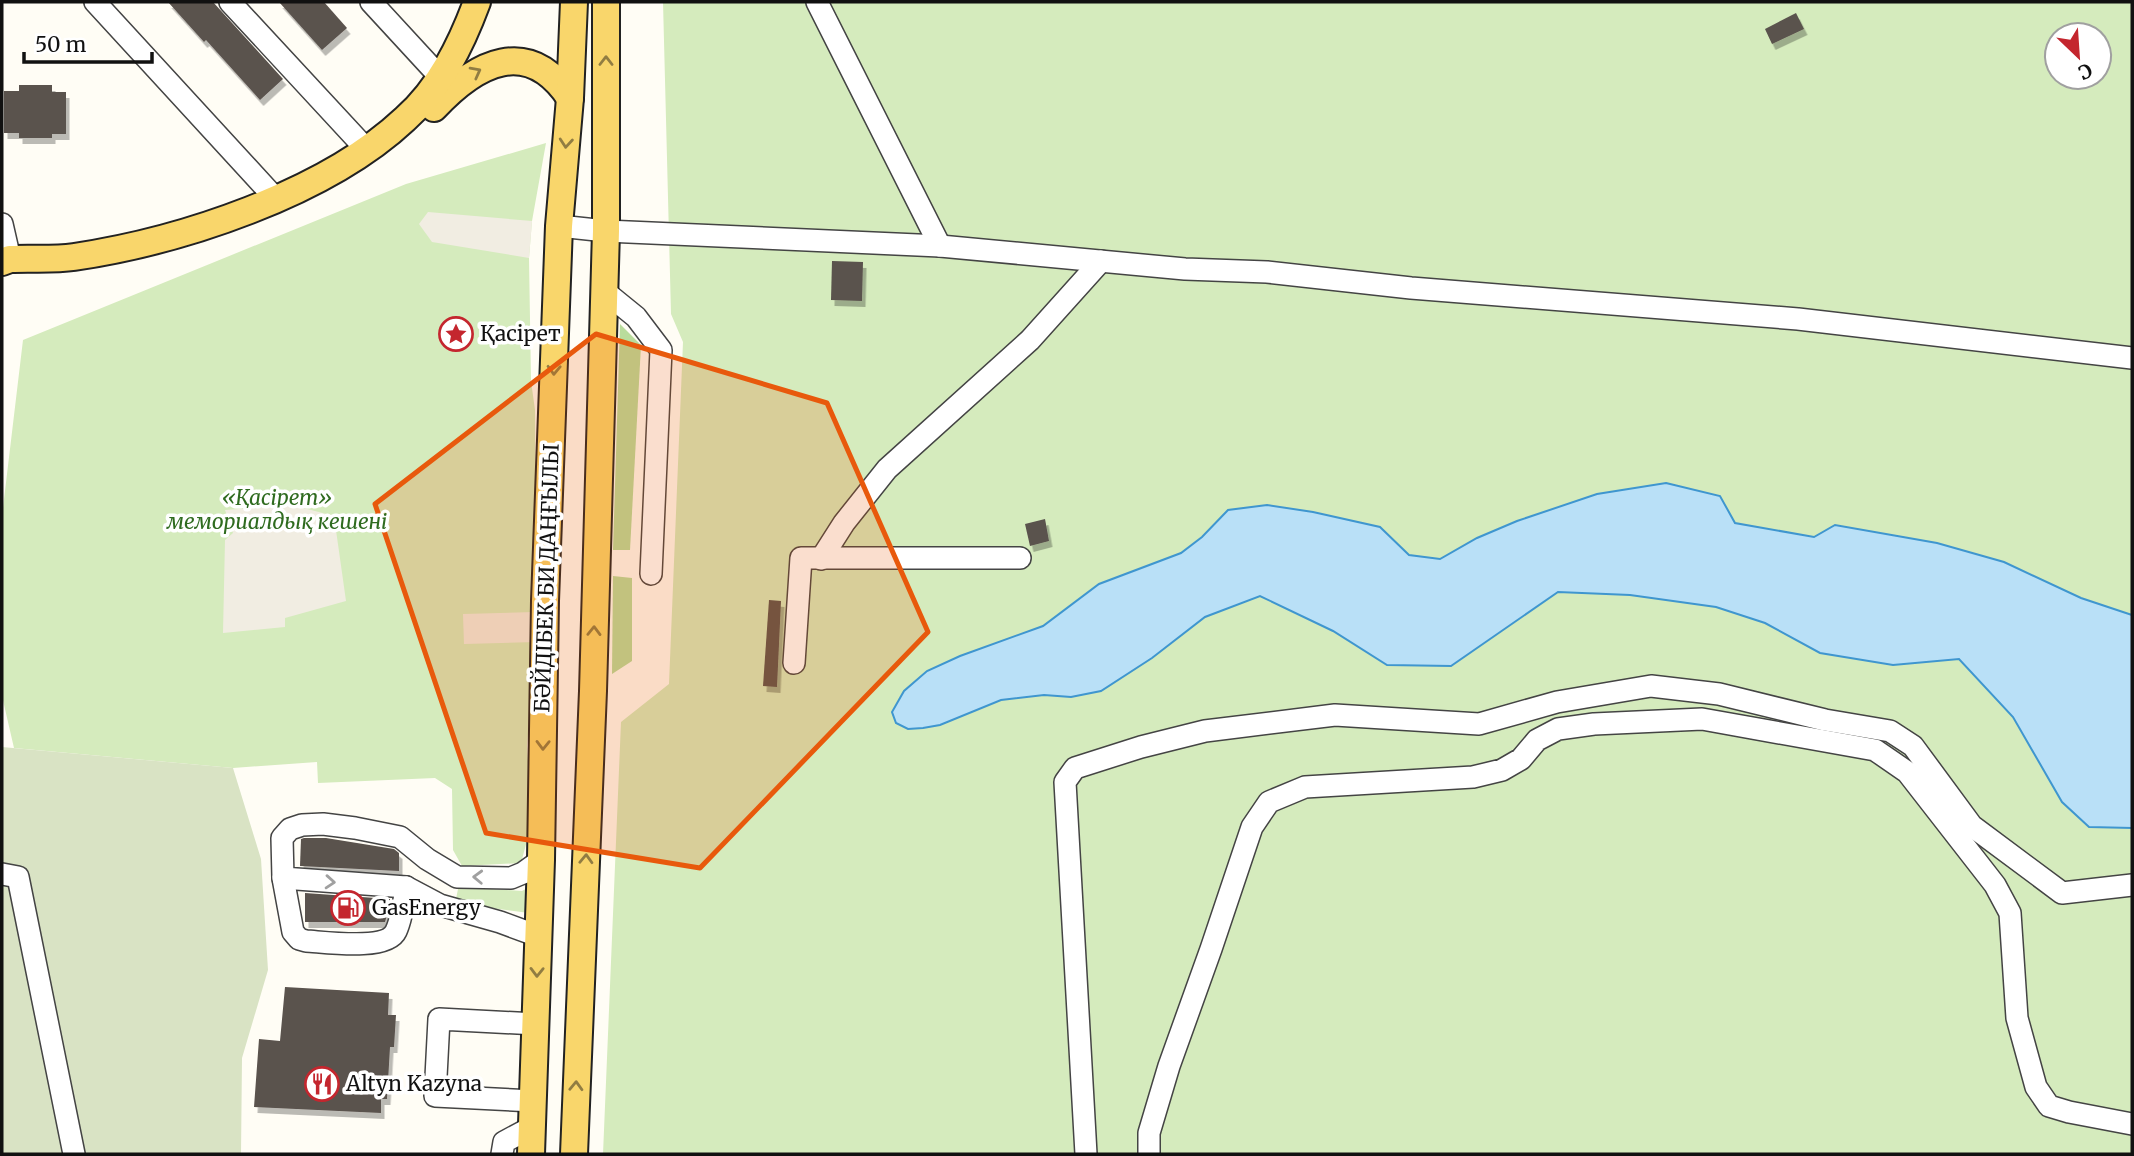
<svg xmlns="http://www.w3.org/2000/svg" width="2134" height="1156" font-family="Merriweather,serif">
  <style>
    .green { fill: #d5ebbd; fill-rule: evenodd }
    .forest { fill: #b9dc9c }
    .cemetery { fill: #d9e3c4 }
    .plaza { fill: #f1ede2 }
    .water { fill: #b9e0f7; stroke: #3f96cf; stroke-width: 2 }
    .building { fill: #5a524d; filter: url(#shadow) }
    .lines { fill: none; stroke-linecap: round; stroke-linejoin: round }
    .minor-casing { stroke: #444; stroke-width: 24 }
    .major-casing { stroke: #222; stroke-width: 30 }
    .minor { stroke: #fff; stroke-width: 21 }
    .major { stroke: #f9d66b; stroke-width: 26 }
    .oneway { stroke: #917d42 }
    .oneway2 { stroke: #a0a0a0 }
    .marked { fill: #e8590c; fill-opacity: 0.2; stroke: #e8590c; stroke-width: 5; stroke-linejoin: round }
    .labels { text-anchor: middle; stroke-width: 7; stroke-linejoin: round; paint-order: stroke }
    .poi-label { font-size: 21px; fill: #111; stroke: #fff; text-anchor: start }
    .park-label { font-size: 21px; font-style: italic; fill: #2f6b1f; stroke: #fff }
    .street-label { font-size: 21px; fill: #111; stroke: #fff }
  </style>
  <defs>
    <filter id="shadow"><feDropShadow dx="3.5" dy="6" stdDeviation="0" flood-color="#0004"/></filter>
  </defs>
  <rect width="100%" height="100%" fill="#fffdf5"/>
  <g class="green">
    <path d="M663,2H2132V1154H603L621,722L669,684L683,342L671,314ZM2057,35H2099V77H2057Z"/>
    <polygon points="546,143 532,221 529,258 531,381 535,410 536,642 527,746 532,822 521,863 462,866 453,850 452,789 435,778 318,783 317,762 233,768 14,748 2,696 2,516 23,340 406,184"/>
    <polygon points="533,885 529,913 462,904 456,899 458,889 461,887 522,891"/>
  </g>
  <g class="forest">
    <polygon points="620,324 641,345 630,550 613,550"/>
    <polygon points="613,576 632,578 632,661 612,674"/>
  </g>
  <polygon class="cemetery" points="2,747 233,768 261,859 268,970 242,1058 241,1154 2,1154"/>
  <g class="plaza">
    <polygon points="428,212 532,221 529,258 432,242 419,224"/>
    <polygon points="292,505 334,516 346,601 285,618 285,627 223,633 225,540 233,533 225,510"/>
    <polygon points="535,612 536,642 464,644 463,614"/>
  </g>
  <polygon class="water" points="1666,483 1720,496 1735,523 1814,537 1835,525 1937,543 2004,562 2081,598 2132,615 2132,828 2089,827 2062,802 2013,717 1959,659 1893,665 1820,653 1765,623 1716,607 1630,595 1558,592 1451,666 1387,665 1333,631 1260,596 1205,617 1152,658 1101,691 1071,697 1044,695 1001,700 940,725 923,728 908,729 896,723 892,712 904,691 927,671 960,656 1043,626 1099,584 1181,553 1202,537 1228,510 1267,505 1313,512 1380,527 1409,555 1440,559 1477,538 1517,521 1597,494"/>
  <g class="building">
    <polygon points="168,2 213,2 283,79 260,100 206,40 204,42"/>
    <polygon points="279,2 324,2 347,28 322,50"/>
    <polygon points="1796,13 1804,29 1772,44 1765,29"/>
    <polygon points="19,85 52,85 52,92 66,92 66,134 52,134 52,138 19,138 19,133 4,133 4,91 19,91"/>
    <polygon points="832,261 863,262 862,301 831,300"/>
    <polygon points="1045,519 1049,541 1030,546 1025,524"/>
    <polygon points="769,600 781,601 777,687 763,686"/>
    <polygon points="304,838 326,838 394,849 399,853 399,871 300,866 301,839"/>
    <polygon points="305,893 390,899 390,905 385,922 305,922"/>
    <polygon points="285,987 389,993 388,1015 396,1015 394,1047 390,1047 387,1099 381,1099 381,1113 254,1107 259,1039 280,1041"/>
  </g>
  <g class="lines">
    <g class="minor-casing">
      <g id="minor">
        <polyline points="95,2 276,199"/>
        <polyline points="230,2 367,150"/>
        <polyline points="371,2 441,78"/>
        <polyline points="817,2 940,246"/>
        <polyline points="2,224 10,259"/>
        <polyline points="559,226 606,231 940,246 1185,269 1267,272 1411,288 1798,319 2132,358"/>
        <polyline points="604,291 636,317 661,350 651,574"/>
        <polyline points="821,559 844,523 887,469 1030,340 1101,261"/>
        <polyline points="794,663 801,558 1020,558"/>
        <polyline points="2,874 18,877 74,1154"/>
        <path d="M283,878L293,932L299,939L306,941C325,942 387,951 396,931C402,918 404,901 406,887"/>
        <polyline points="538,936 500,922 440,905 406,887 283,878 282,838 290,829 302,825 323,824 355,828 400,837 427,859 457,877 511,878 523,873 541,860"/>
        <polyline points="533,1101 435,1096 439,1019 536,1024"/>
        <polyline points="502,1154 504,1142 532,1127"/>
        <polyline points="1086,1154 1065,782 1075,768 1141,747 1205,731 1335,715 1479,724 1557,702 1651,686 1719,694 1825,720 1890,731 1913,746 1972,826 2062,893 2132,885"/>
        <polyline points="1149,1154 1149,1133 1169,1066 1211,949 1252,827 1269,802 1305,787 1473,777 1502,770 1521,759 1537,740 1558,729 1594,724 1702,719 1875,750 1907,772 1995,885 2010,913 2017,1018 2036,1087 2049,1106 2069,1112 2132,1124"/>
      </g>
    </g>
    <g class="major-casing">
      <g id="major">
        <path d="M434,108C476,63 528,35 570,98"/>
        <path d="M2,262L10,259C31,258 53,260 74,257C181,241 325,194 405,119C440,88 461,45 477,2"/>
        <polyline points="531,1154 541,860 545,601 559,226 570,98 574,2"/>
        <polyline points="574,1154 593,691 606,231 606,2"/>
      </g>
    </g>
    <use href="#minor" class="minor"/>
    <use href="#major" class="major"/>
  </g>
  <defs><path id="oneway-chevron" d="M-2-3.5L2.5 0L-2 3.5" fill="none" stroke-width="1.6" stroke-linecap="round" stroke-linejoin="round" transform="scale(1.75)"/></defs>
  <g class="oneway">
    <use href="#oneway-chevron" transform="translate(606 61) rotate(-90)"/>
    <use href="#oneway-chevron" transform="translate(476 72) rotate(-28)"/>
    <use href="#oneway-chevron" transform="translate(566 143) rotate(95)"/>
    <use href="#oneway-chevron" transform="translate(554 370) rotate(92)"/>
    <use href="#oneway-chevron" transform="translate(594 631) rotate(-89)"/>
    <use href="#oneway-chevron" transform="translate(543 745) rotate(91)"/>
    <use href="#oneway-chevron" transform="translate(586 859) rotate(-88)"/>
    <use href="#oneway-chevron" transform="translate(537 972) rotate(91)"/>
    <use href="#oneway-chevron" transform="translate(576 1086) rotate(-88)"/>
  </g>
  <g class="oneway2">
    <use href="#oneway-chevron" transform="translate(478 877) rotate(-178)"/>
    <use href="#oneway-chevron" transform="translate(330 882) rotate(4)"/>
  </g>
  <path class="marked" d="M596,334L827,403L928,632L700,868L486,833L375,504Z"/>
  <defs>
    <g id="sight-ring" transform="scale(1.75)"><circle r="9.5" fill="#fff" stroke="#c4262e" stroke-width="1.5"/><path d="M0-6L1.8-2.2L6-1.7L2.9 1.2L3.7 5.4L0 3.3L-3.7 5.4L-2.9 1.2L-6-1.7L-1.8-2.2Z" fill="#c4262e"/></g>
    <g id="fuel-ring" transform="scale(1.75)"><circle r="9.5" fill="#fff" stroke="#c4262e" stroke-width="1.5"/><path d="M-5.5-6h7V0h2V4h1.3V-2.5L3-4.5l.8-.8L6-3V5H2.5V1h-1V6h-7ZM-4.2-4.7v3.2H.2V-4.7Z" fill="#c4262e"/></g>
    <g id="restaurant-ring" transform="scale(1.75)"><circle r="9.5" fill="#fff" stroke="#c4262e" stroke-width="1.5"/><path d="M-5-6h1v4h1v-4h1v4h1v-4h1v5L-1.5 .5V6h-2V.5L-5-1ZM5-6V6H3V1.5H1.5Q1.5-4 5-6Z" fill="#c4262e"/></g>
  </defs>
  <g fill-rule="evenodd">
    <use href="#sight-ring" x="456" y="334"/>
    <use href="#fuel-ring" x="348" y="908"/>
    <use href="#restaurant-ring" x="322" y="1084"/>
  </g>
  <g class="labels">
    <g class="poi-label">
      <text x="480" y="341">Қасірет</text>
      <text x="372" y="915">GasEnergy</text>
      <text x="346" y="1091">Altyn Kazyna</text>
    </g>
    <g class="park-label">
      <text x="277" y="505">«Қасірет»<tspan x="277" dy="24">мемориалдық кешені</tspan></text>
    </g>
    <g class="street-label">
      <text transform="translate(547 578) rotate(-88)" y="7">БӘЙДІБЕК БИ ДАҢҒЫЛЫ</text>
    </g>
  </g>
  <rect width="2134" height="1156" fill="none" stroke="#111111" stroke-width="7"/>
  <g transform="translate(2078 56) rotate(155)"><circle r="33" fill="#ffffff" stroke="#a0a0a0" stroke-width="2"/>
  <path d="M0-5L12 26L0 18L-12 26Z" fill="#c4262e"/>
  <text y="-10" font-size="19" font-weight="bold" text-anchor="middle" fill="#111111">С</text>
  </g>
  <path d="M24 52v10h128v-10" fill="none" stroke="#111111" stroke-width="3.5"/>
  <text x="35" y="52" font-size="21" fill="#111111" stroke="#ffffff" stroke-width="5" paint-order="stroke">50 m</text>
</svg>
